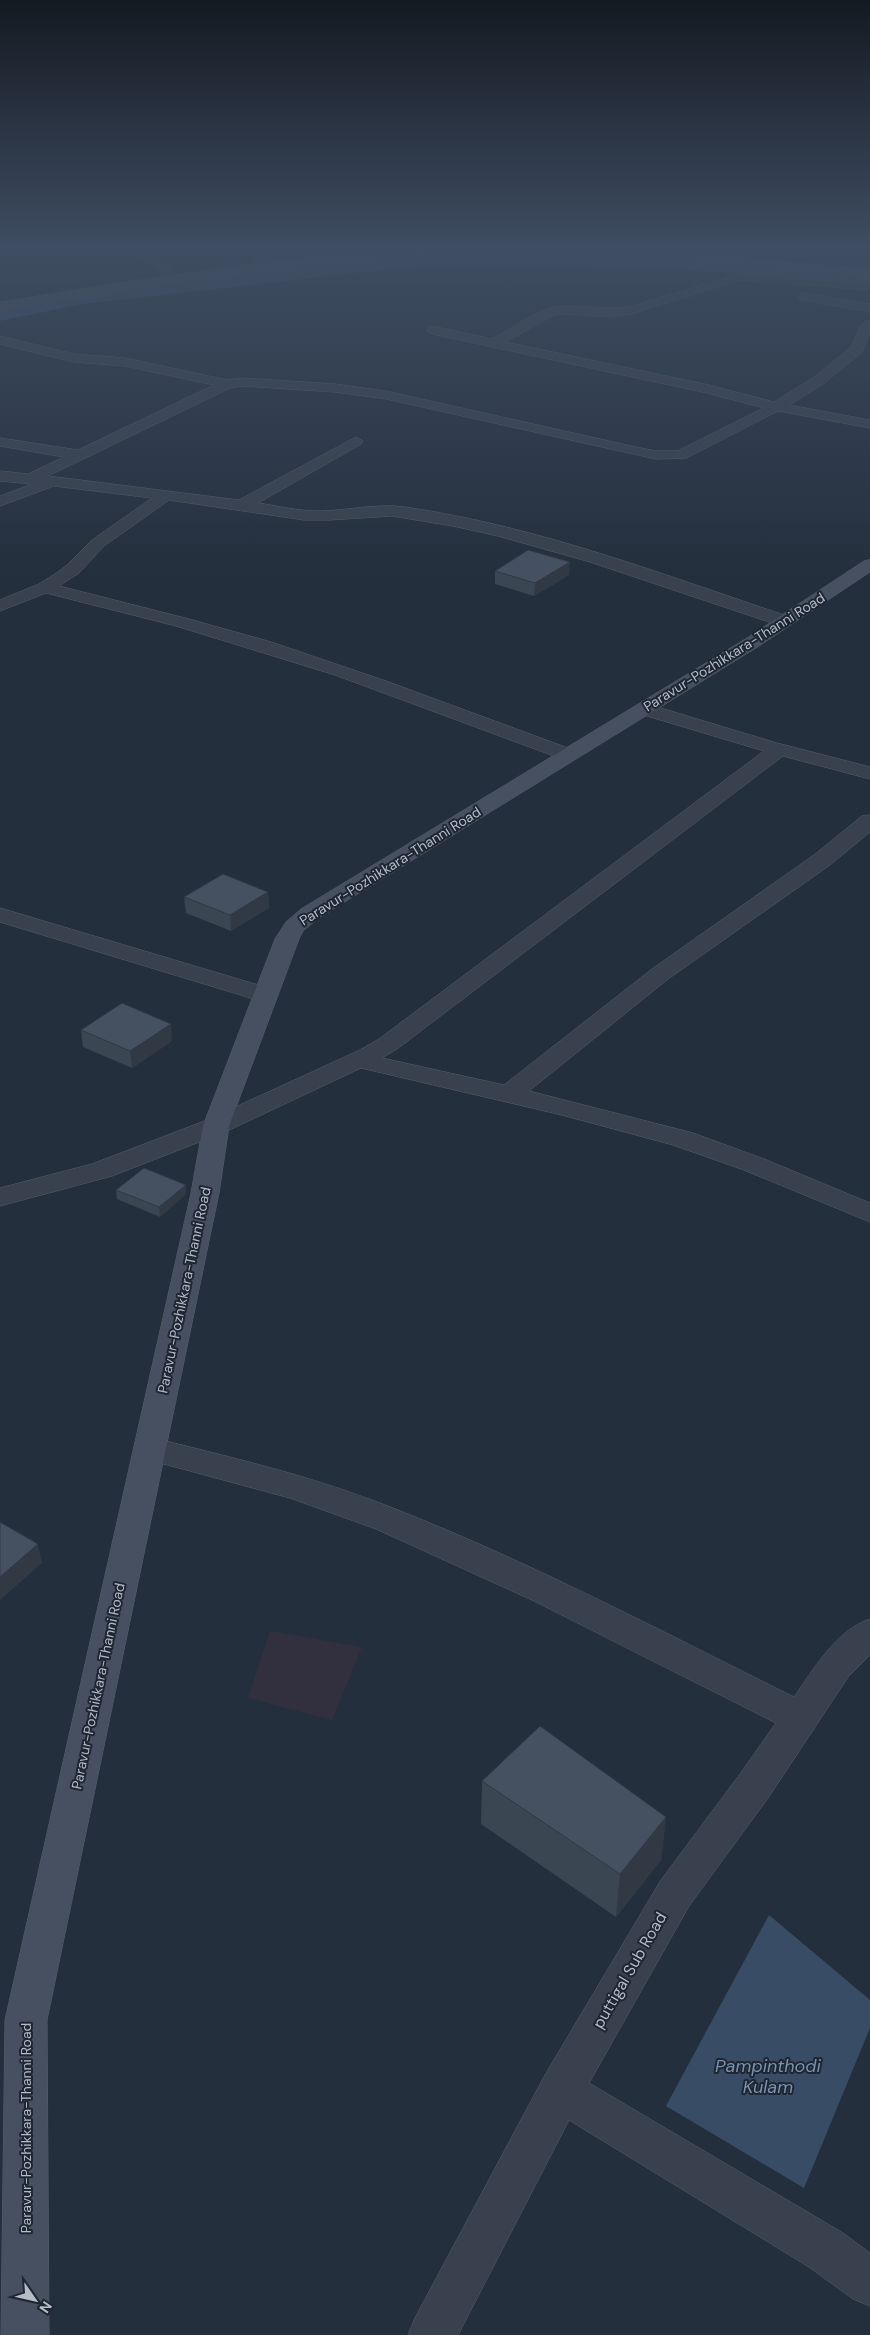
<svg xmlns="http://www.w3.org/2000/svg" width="870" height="2335" font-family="'DM Sans',sans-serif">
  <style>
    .medical { fill: #32303e }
    .water { fill: #394c66 }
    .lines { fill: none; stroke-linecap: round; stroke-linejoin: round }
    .river { fill: #394c66; fill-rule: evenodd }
    .minor-casing { stroke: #565f6b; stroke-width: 1 }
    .secondary-casing { stroke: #565f6b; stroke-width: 1 }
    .minor { fill: #38414d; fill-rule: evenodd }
    .secondary { fill: #465060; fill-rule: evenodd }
    .wall { fill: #3b4653 }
    .shaded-wall { fill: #303944 }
    .building { fill: #455161; stroke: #303944 }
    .labels { text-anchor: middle; stroke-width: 4; stroke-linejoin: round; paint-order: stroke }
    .street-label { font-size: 14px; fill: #b4bcc8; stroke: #1d2632 }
    .near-street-label { font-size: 16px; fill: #b4bcc8; stroke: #1d2632 }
    .near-water-label { font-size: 18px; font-style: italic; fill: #7c92b0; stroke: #1d2632 }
  </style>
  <rect width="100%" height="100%" fill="#242f3d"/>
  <polygon class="medical" points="270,1631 362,1647 332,1720 248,1698"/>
  <polygon class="water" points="769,1915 870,2000 870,2028 804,2188 666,2106"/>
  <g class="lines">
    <polygon class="river" points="428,249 638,250 870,268 870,284 638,266 428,265 82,304 0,321 0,305 82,288"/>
    <g class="minor-casing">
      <g id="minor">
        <path d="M118,248C141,245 165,260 179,278L177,280H169L148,261Z"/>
        <polygon points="258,248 268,248 265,269 257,269 255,267"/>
        <path d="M739,274L870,284V290L740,280L631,314L611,317L563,314L554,315L505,342L709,385L774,402L813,378L851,347L861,325L870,320V331L862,352L823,384L789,405L870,420V428L778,411L686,458L656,459L386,399L335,392L242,386L230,388L48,476L239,500L356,437L363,441L361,444L258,503C278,506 298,511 318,511C347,511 375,503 405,507C537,526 664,575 790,617L793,621L790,625H778L590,562L498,536L453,526L392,516L329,520H304L169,500L104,546L79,573L59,586L189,619L271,642L386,681L576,751L579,755L576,759L569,761L562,759L335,675L176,626L46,593L0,611V600L39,584L55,574L67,565L92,540L152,498L54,486L0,506V496L32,484L0,481V471L28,474L64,457L0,446V438L78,450L214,385L125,366L74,362L0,344V336L74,354L125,358L227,380L242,378L335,384L386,391L631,446L656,451H678L764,408L707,393L432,334L426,330L432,326L492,339C513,328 538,308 563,306C586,305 607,310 629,307Z"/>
        <polygon points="805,293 870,304 870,312 801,300 799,297 801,294"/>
        <polygon points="644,703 777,743 870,767 870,779 783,756 397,1049 382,1058 504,1085 652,969 814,855 862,816 870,815 870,832 830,865 668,979 529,1091 693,1133 764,1159 870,1203 870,1222 744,1170 673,1145 562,1115 361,1068 225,1132 112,1176 0,1206 0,1188 92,1164 207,1120 360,1050 379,1039 764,751 637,713 634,709 637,705"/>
        <polygon points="0,908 275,990 278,995 275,1000 266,1002 257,1000 0,922"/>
        <path d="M150,1437C225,1456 300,1473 372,1500C517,1555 655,1628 794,1697C813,1670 837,1629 870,1619V1655L848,1677L768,1798L689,1906L589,2083L843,2233L870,2253V2306L853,2299L809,2267L569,2120L458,2335H408L415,2318L545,2075L661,1880L740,1774L776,1723L532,1600L376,1529L290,1498L138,1457L134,1449L138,1441Z"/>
      </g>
    </g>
    <g class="secondary-casing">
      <g id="secondary">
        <path d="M428,248H525L520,251C345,255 173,281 0,310V302C142,279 284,256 428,248Z"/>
        <polygon points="566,248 618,248 672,251 870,270 870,276 672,257 571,251"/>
        <polygon points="870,560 870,572 759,646 317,919 303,931 299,939 229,1126 219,1193 47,2020 49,2335 1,2335 5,2020 191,1193 203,1126 275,939 286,922 301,909 747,638 864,561"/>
      </g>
    </g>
    <use href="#minor" class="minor"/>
    <use href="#secondary" class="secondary"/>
  </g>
  <g class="wall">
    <polygon points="495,571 569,575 534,596 495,584"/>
    <polygon points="268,892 269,908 231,931 186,913 184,897"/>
    <polygon points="81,1030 172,1041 132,1068 83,1047"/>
    <polygon points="116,1190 186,1194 160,1217 117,1199"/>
    <polygon points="482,1781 666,1817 661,1860 616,1917 481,1824"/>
  </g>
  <g class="shaded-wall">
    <polygon points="570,562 569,575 534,596 535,583"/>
    <polygon points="268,892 269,908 231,931 230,915"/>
    <polygon points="171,1024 172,1041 132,1068 130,1051"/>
    <polygon points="186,1185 186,1194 160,1217 159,1207"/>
    <polygon points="38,1544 42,1563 0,1600 0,1577"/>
    <polygon points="666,1817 661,1860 616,1917 620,1874"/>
  </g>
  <g class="building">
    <polygon points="528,550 570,562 535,583 495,571"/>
    <polygon points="223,874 268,892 230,915 184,897"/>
    <polygon points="122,1003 171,1024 130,1051 81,1030"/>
    <polygon points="144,1168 186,1185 159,1207 116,1190"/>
    <polygon points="0,1522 38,1544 0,1577"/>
    <polygon points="540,1726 666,1817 620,1874 482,1781"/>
  </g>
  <linearGradient id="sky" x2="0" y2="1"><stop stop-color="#141a22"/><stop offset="0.43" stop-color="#3f4d62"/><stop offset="1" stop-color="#3f4d62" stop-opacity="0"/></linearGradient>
  <rect width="870" height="574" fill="url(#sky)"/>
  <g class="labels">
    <g class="street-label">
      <text transform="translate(734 652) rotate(-32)" y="5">Paravur-Pozhikkara-Thanni Road</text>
      <text transform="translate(390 866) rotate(-32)" y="5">Paravur-Pozhikkara-Thanni Road</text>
      <text transform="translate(184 1290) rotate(-78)" y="5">Paravur-Pozhikkara-Thanni Road</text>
      <text transform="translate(98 1686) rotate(-78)" y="5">Paravur-Pozhikkara-Thanni Road</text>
      <text transform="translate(26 2128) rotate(-90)" y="5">Paravur-Pozhikkara-Thanni Road</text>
    </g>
    <g class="near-street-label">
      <text transform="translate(629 1970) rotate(-60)" y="6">puttigal Sub Road</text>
    </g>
    <g class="near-water-label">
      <text x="768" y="2072">Pampinthodi<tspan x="768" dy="21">Kulam</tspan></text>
    </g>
  </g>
  <g transform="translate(35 2300) rotate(124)" stroke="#1d2632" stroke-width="4" paint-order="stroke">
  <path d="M0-4L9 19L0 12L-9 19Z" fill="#b4bcc8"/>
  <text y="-8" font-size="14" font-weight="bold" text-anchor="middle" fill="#b4bcc8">N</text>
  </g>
</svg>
